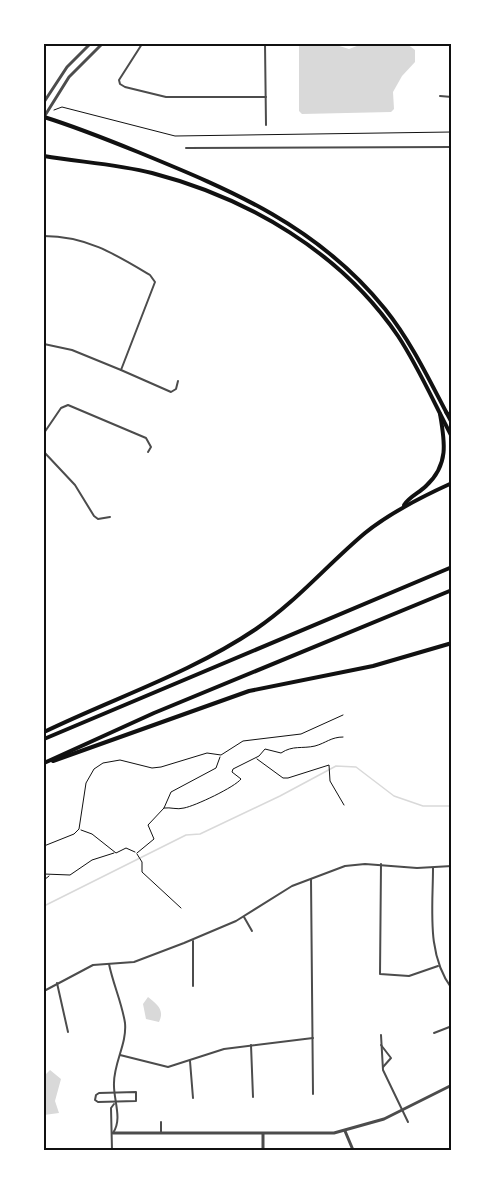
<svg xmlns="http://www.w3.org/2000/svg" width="495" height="1194" font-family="Inter,sans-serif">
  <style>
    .water { fill: #d9d9d9 }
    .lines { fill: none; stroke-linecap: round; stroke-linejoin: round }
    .stream { stroke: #d9d9d9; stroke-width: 1.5 }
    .path { stroke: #111; stroke-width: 1 }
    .minor { stroke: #4c4c4c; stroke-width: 2 }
    .tertiary { stroke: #4c4c4c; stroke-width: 3 }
    .primary { stroke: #111; stroke-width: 4 }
    .motorway { stroke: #111; stroke-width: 4 }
    .neatline { fill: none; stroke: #111; stroke-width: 2 }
  </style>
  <rect width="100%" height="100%" fill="#fff"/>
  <g class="water">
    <polygon points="299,44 333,44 349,49 362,44 407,44 415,50 415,62 402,76 393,92 394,109 391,112 302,114 299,111"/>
    <path d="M148,997C157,1004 165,1010 159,1022L146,1019L143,1004Z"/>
    <polygon points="50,1070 61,1079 55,1101 59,1113 44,1115 44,1076"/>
  </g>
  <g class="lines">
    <polyline class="stream" points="44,906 186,835 200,834 280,796 336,766 356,767 394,796 423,806 452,806"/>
    <g class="path">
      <polyline points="54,110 62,107 175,136 452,132"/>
      <polyline points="257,759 283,778 288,778 329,765 330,781 344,805"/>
      <path d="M164,808C171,807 177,810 184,808C195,806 235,787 241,779L232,772L233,769L259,756L265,749L281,753C293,745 302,749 315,746C326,743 331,737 343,737"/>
      <polyline points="81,830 92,834 116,853 126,848 135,852"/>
      <polyline points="44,846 74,834 79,829 86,783 94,769 103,763 120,760 152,768 161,767 207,753 221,755 243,741 301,734 343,715"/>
      <polyline points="137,853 154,839 148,825 164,808 171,792 216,768 220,757"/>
      <polyline points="137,854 142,862 142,872 181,908"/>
      <polyline points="44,874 70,875 92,860 114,853"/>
      <polyline points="44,880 49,876"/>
    </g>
    <g class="minor">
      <polyline points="142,44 119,80 120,84 125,87 166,97 266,97"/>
      <polyline points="265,44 266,125"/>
      <polyline points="440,96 452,97"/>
      <polyline points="186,148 452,147"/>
      <path d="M44,236C86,236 115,254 150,275L155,282L121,370L72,350L44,344"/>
      <polyline points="121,370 171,392 176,389 178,381"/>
      <polyline points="44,433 61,408 68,405 146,438 151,447 148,452"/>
      <polyline points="44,452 75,485 94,516 98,519 110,517"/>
      <polyline points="381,864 380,974 409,976 438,966"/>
      <path d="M433,868C433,909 426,954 452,989"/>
      <polyline points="311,879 313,1094"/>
      <polyline points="244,917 252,931"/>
      <polyline points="193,941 193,986"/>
      <path d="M109,964C113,984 122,1003 125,1023C127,1044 114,1062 114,1083C113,1099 123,1119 113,1133"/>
      <polyline points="57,983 68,1032"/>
      <polyline points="44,991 93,965 134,962 184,943 236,921 292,886 345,866 365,864 417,868 452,866"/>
      <polyline points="434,1033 452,1026"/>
      <polyline points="381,1035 383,1070 408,1122"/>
      <polyline points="251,1045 253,1097"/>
      <polyline points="381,1045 391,1058 383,1067"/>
      <polyline points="120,1055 168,1067 224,1049 313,1038"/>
      <polyline points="190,1061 193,1098"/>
      <polygon points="136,1092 136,1101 98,1102 95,1100 96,1095 99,1093"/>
      <polyline points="161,1122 161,1133"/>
      <polyline points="112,1150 111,1108 114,1104"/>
    </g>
    <g class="tertiary">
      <polyline points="44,102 67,67 90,44"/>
      <polyline points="44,117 69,77 102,44"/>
      <polyline points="345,1131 353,1150"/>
      <polyline points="113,1133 334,1133 384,1119 452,1085"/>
      <polyline points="263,1150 263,1134"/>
    </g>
    <g class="primary">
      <path d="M44,117C76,127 106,139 138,152C233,191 318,226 385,309C413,344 431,384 452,423"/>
      <path d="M44,156C79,162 116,164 152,173C248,198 341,252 398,336C419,368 434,403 452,437"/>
    </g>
    <g class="motorway">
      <polyline points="446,412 452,419"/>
      <path d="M404,505C410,496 419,493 426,486C449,465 445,442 440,414"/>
      <path d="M44,732C114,698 191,673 256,629C296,602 328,564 365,533C391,512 421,497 452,483"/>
      <polyline points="44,739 452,567"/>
      <polyline points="53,761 249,691 373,666 452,643"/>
      <polyline points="44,763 154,713 452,590"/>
    </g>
  </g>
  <rect width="495" height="1194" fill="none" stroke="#ffffff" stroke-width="90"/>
  <rect x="45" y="45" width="405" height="1104" class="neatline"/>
</svg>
